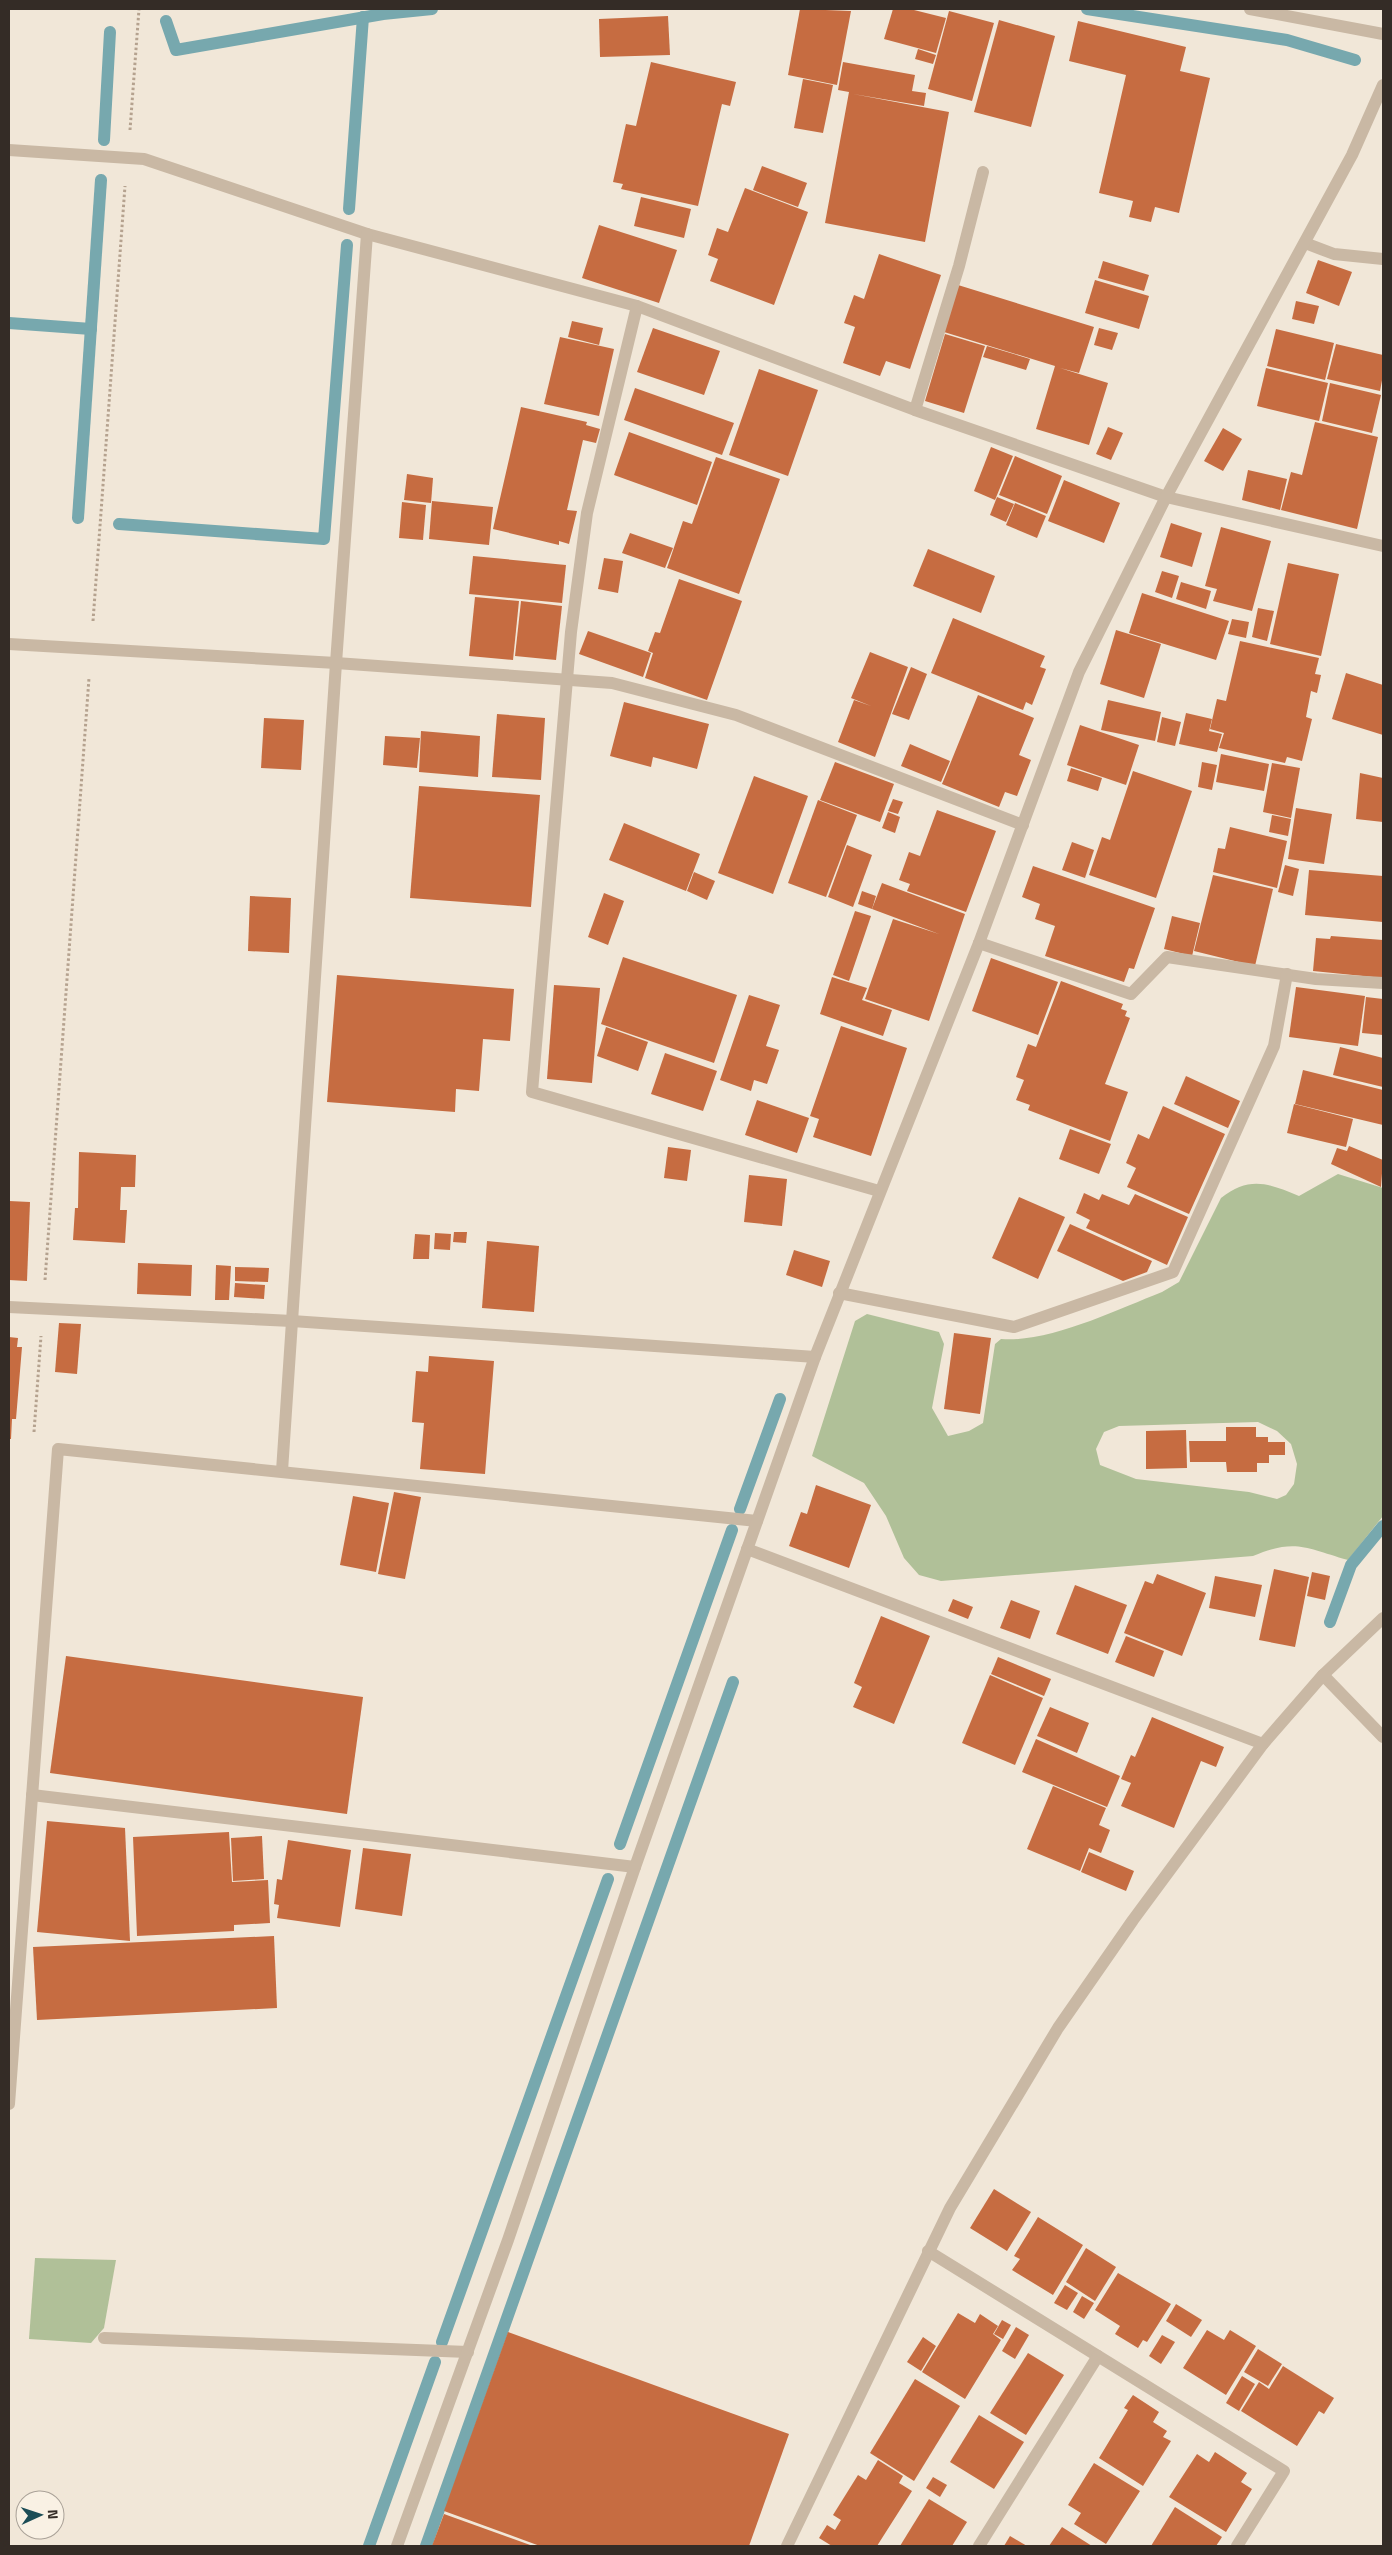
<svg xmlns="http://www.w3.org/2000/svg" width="1392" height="2555" font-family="'Titillium Web',sans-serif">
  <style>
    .green { fill: #b0c098; fill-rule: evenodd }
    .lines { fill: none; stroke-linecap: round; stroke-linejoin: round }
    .stream { stroke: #77a8ae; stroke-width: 12 }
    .building { fill: #c66c41 }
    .path { stroke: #b5a28f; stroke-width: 3; stroke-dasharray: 2.5 2.5; stroke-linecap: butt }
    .minor { stroke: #c9b8a4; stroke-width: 12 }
  </style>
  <rect width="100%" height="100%" fill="#f1e7d8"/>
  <g class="green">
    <path d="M1338,1174L1383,1188V1516L1348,1560C1306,1548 1296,1538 1253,1556L941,1581L919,1575L904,1558L886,1516L864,1483L812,1456L855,1321L867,1314L939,1332L944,1344L932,1408L948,1436L969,1431L983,1423L995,1344L1001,1339C1049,1343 1116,1310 1162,1292L1179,1282L1221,1198C1249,1176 1268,1183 1299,1196ZM1258,1422L1277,1431L1291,1444L1297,1464L1294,1484L1286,1495L1277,1499L1249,1492L1136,1479L1100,1465L1096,1449L1104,1432L1119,1426Z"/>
    <polygon points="35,2258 116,2260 104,2328 91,2343 29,2339"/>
  </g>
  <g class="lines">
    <g class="stream">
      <polyline points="1087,9 1287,40 1355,60"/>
      <polyline points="166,21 176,50 383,14 432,9"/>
      <polyline points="104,140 110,32"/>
      <polyline points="349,209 363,17"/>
      <polyline points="9,323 91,329"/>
      <polyline points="78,518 101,180"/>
      <polyline points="119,524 324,539 347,245"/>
      <polyline points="740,1509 780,1399"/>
      <polyline points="1330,1622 1351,1565 1383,1526"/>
      <polyline points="620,1844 732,1530"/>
      <polyline points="442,2342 608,1879"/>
      <polyline points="369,2546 435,2362"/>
      <polyline points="426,2546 733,1682"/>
    </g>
  </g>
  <g class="building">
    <polygon points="800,9 851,11 837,85 788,75"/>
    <polygon points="893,9 910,9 946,18 936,53 884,39"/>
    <polygon points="949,11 994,23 972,101 928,89"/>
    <polygon points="668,16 670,55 600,57 599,19"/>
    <polygon points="999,20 1055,36 1031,127 974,112"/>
    <polygon points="1078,21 1186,47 1180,71 1210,78 1179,213 1155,207 1151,222 1129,217 1133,201 1099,193 1126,75 1069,61"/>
    <polygon points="918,49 936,55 933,64 915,59"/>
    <polygon points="651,62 736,82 730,106 722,104 698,206 621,189 623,184 613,182 626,124 636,126"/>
    <polygon points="843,62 915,75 912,91 926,93 924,106 853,94 949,112 925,242 825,223 849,92 838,90"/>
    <polygon points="803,79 833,85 823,133 794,128"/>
    <polygon points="762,166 807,183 798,207 753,190"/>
    <polygon points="745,188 808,212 774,305 710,281 718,259 708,255 717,228 728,232"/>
    <polygon points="641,197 691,209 684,238 634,226"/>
    <polygon points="599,225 677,250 659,303 582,278"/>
    <polygon points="879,254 941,275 910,369 886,361 880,376 843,363 855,327 844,323 854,295 864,299"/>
    <polygon points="1318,260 1352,272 1339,306 1306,293"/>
    <polygon points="1103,261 1149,275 1144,291 1098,278"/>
    <polygon points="1095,280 1149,296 1139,329 1085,313"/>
    <polygon points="958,285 1094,327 1079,373 1060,368 1108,383 1089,445 1036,429 1055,366 944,332"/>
    <polygon points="1296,301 1319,306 1314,324 1292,319"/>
    <polygon points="572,321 603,328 599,345 568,337"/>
    <polygon points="653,328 720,351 704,395 637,372"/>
    <polygon points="1099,328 1118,333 1112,350 1094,345"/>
    <polygon points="1276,329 1334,343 1325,380 1267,366"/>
    <polygon points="945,334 985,346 964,413 925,401"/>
    <polygon points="560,337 614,349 599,416 544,404"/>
    <polygon points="1336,344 1383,355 1383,375 1380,391 1327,379"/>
    <polygon points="987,346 1030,359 1026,370 983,357"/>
    <polygon points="1266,368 1328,383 1319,421 1257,406"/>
    <polygon points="759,369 818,390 788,476 729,455"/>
    <polygon points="1330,383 1381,395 1372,433 1322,421"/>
    <polygon points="635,388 734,423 722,455 624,420"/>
    <polygon points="521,407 587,422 586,425 600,429 596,443 583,440 567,510 577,511 569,544 559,541 559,545 493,529"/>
    <polygon points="1315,422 1378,437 1357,529 1281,510 1291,472 1302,475"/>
    <polygon points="1108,427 1123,433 1111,460 1096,454"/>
    <polygon points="1223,428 1242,439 1223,471 1204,461"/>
    <polygon points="629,432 712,462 697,505 614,475"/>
    <polygon points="991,447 1013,456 995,500 974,491"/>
    <polygon points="1015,456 1062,476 1047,514 999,495"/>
    <polygon points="716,457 780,479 739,594 667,568 683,521 692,524"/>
    <polygon points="1248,470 1287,479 1280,510 1242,500"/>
    <polygon points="407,474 433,478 431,503 404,500"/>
    <polygon points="1064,480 1120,503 1104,543 1048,521"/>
    <polygon points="997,497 1014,504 1006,522 990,515"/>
    <polygon points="432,501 493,507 489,545 429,539"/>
    <polygon points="402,502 426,505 423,540 399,538"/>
    <polygon points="1015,503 1046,516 1037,538 1006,525"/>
    <polygon points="1171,523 1202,533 1192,567 1160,557"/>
    <polygon points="1221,527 1271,541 1252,611 1213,601 1217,589 1205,586"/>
    <polygon points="630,533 673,548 665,568 622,553"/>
    <polygon points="928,549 995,576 981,613 913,586"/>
    <polygon points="473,556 566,565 562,603 469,594"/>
    <polygon points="604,558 623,561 618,593 598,589"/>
    <polygon points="1288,563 1339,574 1321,656 1270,644"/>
    <polygon points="1162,571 1179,576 1172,598 1155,592"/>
    <polygon points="679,579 742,601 707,700 645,678 653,653 648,651 655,632 660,633"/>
    <polygon points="1181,582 1211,591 1206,609 1176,599"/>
    <polygon points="1142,593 1229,621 1216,660 1129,633"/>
    <polygon points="475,597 519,601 513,660 469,656"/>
    <polygon points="521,601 562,606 556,660 515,656"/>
    <polygon points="1258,608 1274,611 1267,641 1252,637"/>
    <polygon points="953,618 1045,656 1040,667 1046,669 1032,705 1026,702 1023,710 931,673"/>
    <polygon points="1232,619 1249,622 1246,638 1228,634"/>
    <polygon points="1116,630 1161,644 1144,698 1100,684"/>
    <polygon points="588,631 651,653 643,677 579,654"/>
    <polygon points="1240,641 1319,658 1315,674 1321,675 1317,693 1311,691 1306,717 1312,719 1302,761 1287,757 1285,763 1219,748 1224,733 1210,729 1217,699 1226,701"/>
    <polygon points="870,652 908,667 875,757 838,742 854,700 871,706 851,698"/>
    <polygon points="911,667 927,674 909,720 892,714"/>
    <polygon points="1346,673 1383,685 1383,735 1332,719"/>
    <polygon points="978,695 1034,718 1019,755 1031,760 1017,796 1005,792 999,807 942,784"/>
    <polygon points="1108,700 1161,712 1155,741 1101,730"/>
    <polygon points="624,702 709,724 697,769 653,757 651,767 610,756"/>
    <polygon points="1186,713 1212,719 1209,731 1222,734 1217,752 1179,744"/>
    <polygon points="497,714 545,718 541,780 492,777"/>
    <polygon points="1162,717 1181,722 1175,746 1157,742"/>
    <polygon points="264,718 304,720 301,770 261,768"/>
    <polygon points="1080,725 1139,745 1126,785 1067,765"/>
    <polygon points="421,731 480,736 478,777 419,772"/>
    <polygon points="385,736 420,738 417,768 383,765"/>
    <polygon points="910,744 950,761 941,782 901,766"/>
    <polygon points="1221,754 1269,764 1264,791 1216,782"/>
    <polygon points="835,762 894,784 880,822 820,800"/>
    <polygon points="1202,762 1217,765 1212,790 1198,787"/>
    <polygon points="1272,763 1300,768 1291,818 1263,812"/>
    <polygon points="1071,768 1102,778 1098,791 1067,781"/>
    <polygon points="1133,771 1192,791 1156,898 1089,875 1102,837 1110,840"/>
    <polygon points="1360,773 1383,778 1383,822 1356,819"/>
    <polygon points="754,776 808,796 773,894 718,873"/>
    <polygon points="419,786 540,795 531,907 410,898"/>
    <polygon points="893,799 903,802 898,814 888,811"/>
    <polygon points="818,800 857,815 826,897 788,883"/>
    <polygon points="1296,808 1332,814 1324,864 1288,859"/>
    <polygon points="937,810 996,831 966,912 907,891 910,884 899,880 909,852 920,856"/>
    <polygon points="888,812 900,817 895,833 882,828"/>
    <polygon points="1272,815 1291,819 1288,836 1269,832"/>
    <polygon points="624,823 700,854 686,891 609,860"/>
    <polygon points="1230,827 1287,841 1277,888 1213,872 1218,848 1225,849"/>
    <polygon points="1072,842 1094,850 1085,878 1062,870"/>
    <polygon points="847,845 872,855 853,907 828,897"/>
    <polygon points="1285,865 1299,869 1293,896 1278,892"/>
    <polygon points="1033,866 1155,908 1134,969 1129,968 1124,982 1045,956 1055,926 1035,919 1040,904 1022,897"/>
    <polygon points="1309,870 1383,876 1383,922 1305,915"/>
    <polygon points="694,872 715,881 707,900 687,891"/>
    <polygon points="1213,875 1273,889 1255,966 1194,951"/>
    <polygon points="882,883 965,914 929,1021 865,999 893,919 939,934 872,909"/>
    <polygon points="862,891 876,896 872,909 858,904"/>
    <polygon points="604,893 624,901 608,945 588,937"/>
    <polygon points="250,896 291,898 289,953 248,951"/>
    <polygon points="855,911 871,916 849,981 833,975"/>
    <polygon points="1172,916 1200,923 1192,956 1164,949"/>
    <polygon points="1331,936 1383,940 1383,978 1313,971 1316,938 1330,939"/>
    <polygon points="623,957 737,995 714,1063 601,1024"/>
    <polygon points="991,958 1058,982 1038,1035 972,1011"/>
    <polygon points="337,975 514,989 510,1041 483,1039 479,1091 456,1089 455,1112 327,1102"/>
    <polygon points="832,977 867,988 862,1000 892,1010 883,1036 820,1014"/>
    <polygon points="1061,981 1123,1004 1121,1009 1127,1011 1125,1016 1130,1018 1105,1084 1128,1092 1110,1141 1028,1110 1030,1105 1016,1100 1024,1080 1016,1077 1028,1044 1036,1047"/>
    <polygon points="554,985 600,988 592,1083 547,1079"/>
    <polygon points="1296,987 1365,996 1358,1046 1289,1037"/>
    <polygon points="749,995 780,1005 766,1046 779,1050 767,1084 754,1080 751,1091 720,1080"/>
    <polygon points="1366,997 1383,999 1383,1035 1362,1033"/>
    <polygon points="841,1026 907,1048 871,1156 813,1137 819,1119 810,1116"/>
    <polygon points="606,1027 648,1042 638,1071 597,1056"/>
    <polygon points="1340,1047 1383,1058 1383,1087 1333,1075"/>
    <polygon points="665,1053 717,1071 703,1111 651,1094"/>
    <polygon points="1303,1070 1383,1090 1383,1125 1295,1104"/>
    <polygon points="1186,1076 1240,1101 1228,1128 1174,1104"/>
    <polygon points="757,1100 809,1118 797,1153 745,1135"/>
    <polygon points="1294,1104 1353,1119 1346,1147 1287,1133"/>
    <polygon points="1163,1106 1225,1134 1189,1214 1127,1187 1136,1168 1126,1163 1138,1134 1149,1139"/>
    <polygon points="1070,1129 1111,1144 1099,1174 1059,1159"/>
    <polygon points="1349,1146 1383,1160 1381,1187 1331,1164 1337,1148 1347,1151"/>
    <polygon points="668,1147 691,1150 687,1181 664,1178"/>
    <polygon points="79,1152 136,1155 135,1187 121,1187 120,1210 127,1210 125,1243 73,1240 75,1208 78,1208"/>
    <polygon points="749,1175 787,1179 782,1226 744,1222"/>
    <polygon points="1084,1193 1099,1200 1102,1194 1129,1205 1135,1194 1188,1217 1167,1265 1086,1228 1090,1220 1076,1213"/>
    <polygon points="1019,1197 1065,1217 1038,1279 992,1258"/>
    <polygon points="9,1201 30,1202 27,1281 9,1280"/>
    <polygon points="1070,1224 1152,1261 1147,1272 1123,1281 1057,1251"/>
    <polygon points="454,1232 467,1232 466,1243 453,1242"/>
    <polygon points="435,1233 451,1234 450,1250 434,1249"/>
    <polygon points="415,1234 430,1235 429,1259 413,1259"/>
    <polygon points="487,1241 539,1246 534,1312 482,1308"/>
    <polygon points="794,1250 830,1261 822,1287 786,1275"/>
    <polygon points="138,1263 192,1265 191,1296 137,1294"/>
    <polygon points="216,1265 231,1266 229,1300 215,1300"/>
    <polygon points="235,1267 269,1268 268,1282 235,1281"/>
    <polygon points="235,1283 265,1285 264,1299 234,1297"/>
    <polygon points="59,1323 81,1324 77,1374 55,1372"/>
    <polygon points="954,1333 991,1338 980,1414 944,1409"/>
    <polygon points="9,1337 18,1338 17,1347 22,1347 16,1419 12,1419 11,1439 9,1439"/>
    <polygon points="429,1356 494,1361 485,1474 420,1469 424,1423 412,1422 416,1371 428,1372"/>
    <polygon points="1226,1427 1256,1427 1256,1437 1268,1437 1268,1442 1285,1442 1285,1455 1269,1455 1269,1463 1257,1463 1257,1472 1227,1472 1226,1462 1190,1462 1189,1441 1226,1441"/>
    <polygon points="1186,1430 1187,1468 1146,1469 1146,1431"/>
    <polygon points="816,1485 871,1505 849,1568 789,1546 801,1512 807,1514"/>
    <polygon points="394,1492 421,1497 405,1579 378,1574"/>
    <polygon points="353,1496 389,1503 376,1572 340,1565"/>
    <polygon points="1274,1569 1309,1577 1295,1647 1259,1640"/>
    <polygon points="1312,1572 1330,1576 1325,1600 1307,1596"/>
    <polygon points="1157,1574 1206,1593 1182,1656 1124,1633 1145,1581 1153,1584"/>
    <polygon points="1215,1576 1262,1585 1255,1617 1209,1608"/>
    <polygon points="1075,1585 1127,1605 1108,1654 1056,1634"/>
    <polygon points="953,1599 973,1607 968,1619 948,1611"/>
    <polygon points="1011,1600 1040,1611 1030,1639 1000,1628"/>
    <polygon points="881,1616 930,1636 894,1724 853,1707 862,1687 854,1683"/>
    <polygon points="1126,1636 1164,1651 1154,1677 1115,1662"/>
    <polygon points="66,1656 363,1697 347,1814 50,1773"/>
    <polygon points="998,1657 1051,1679 1044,1696 991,1674"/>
    <polygon points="990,1675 1043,1698 1015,1765 962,1743"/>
    <polygon points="1050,1707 1089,1723 1077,1753 1037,1736"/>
    <polygon points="1152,1717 1224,1747 1216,1767 1201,1761 1174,1828 1121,1806 1131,1783 1121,1779 1131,1755 1135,1757"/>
    <polygon points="1036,1739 1120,1776 1107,1807 1022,1772"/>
    <polygon points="1053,1786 1106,1808 1099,1825 1110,1830 1101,1853 1089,1848 1080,1871 1027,1849"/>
    <polygon points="47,1821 125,1828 130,1941 37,1932"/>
    <polygon points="229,1832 232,1882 268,1880 270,1923 234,1925 234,1931 137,1936 133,1837"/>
    <polygon points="262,1836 264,1879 233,1881 231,1838"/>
    <polygon points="288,1840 351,1850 340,1927 277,1918 279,1905 274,1904 277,1879 282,1880"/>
    <polygon points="363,1848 411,1854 402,1916 355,1909"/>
    <polygon points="1089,1852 1134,1871 1126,1891 1081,1872"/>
    <polygon points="274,1936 277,2008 37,2020 33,1947"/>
    <polygon points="994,2189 1031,2212 1007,2251 970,2228"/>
    <polygon points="1038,2217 1083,2245 1053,2295 1012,2270 1020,2259 1014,2256"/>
    <polygon points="1086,2248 1116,2267 1095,2301 1066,2282"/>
    <polygon points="1118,2273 1171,2304 1147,2342 1143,2340 1138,2348 1115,2334 1120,2326 1095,2310"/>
    <polygon points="1065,2285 1078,2293 1067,2310 1054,2303"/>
    <polygon points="1082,2296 1094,2303 1084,2319 1073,2312"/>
    <polygon points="1176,2304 1202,2320 1191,2337 1166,2321"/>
    <polygon points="958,2313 975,2323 980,2314 998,2326 993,2334 1001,2340 965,2399 922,2372"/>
    <polygon points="1002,2320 1011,2325 1003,2339 994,2334"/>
    <polygon points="1016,2327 1029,2335 1015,2359 1002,2351"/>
    <polygon points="1207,2330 1224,2340 1230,2330 1256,2346 1226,2395 1183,2368"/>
    <polygon points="508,2332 789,2434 749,2546 540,2546 444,2511"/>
    <polygon points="1162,2335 1175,2342 1161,2364 1149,2356"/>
    <polygon points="923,2337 936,2346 921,2371 907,2362"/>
    <polygon points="1258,2349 1282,2364 1268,2386 1244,2372"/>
    <polygon points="1028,2353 1064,2375 1026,2435 990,2413"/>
    <polygon points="1283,2366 1334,2398 1324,2414 1319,2411 1297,2446 1241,2411 1259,2382 1269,2389"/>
    <polygon points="1242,2376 1255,2384 1239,2411 1226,2403"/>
    <polygon points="915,2379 960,2406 914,2481 870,2453"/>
    <polygon points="1133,2395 1159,2412 1153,2422 1167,2431 1163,2437 1171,2441 1143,2486 1099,2458 1128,2410 1124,2408"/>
    <polygon points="979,2415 1024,2442 994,2489 950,2462"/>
    <polygon points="1215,2452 1247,2473 1241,2482 1252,2489 1226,2532 1169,2497 1197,2454 1209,2462"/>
    <polygon points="878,2460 903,2476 899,2483 912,2491 877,2546 832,2546 819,2538 827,2525 835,2530 841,2520 833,2515 858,2475 866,2480"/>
    <polygon points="1094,2463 1140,2491 1106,2544 1074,2524 1081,2513 1068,2505"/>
    <polygon points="933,2477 947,2485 940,2497 926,2488"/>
    <polygon points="929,2499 967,2522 952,2546 900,2546"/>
    <polygon points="1175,2507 1222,2537 1216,2546 1151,2546"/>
    <polygon points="444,2514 533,2546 432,2546"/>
    <polygon points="1062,2527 1092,2546 1049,2546"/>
    <polygon points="1010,2536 1027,2546 1004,2546"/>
  </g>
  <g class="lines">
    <g class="path">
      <polyline points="130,130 139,9"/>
      <polyline points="93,621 125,186"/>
      <polyline points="45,1280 89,678"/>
      <polyline points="34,1432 41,1336"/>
    </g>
    <g class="minor">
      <polyline points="1250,9 1383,34"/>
      <polyline points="9,150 144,159 367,234 637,306 915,410 1166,497 1383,546"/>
      <polyline points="1305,243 1334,254 1383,259"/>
      <polyline points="637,306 587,513 571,632 532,1092 879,1191"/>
      <polyline points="915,410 959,266 983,172"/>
      <polyline points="9,644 336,663 612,683 736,715 1023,825"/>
      <polyline points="979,943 1131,994 1167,957 1316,979 1383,983"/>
      <polyline points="839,1293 1014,1327 1173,1272 1274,1046 1287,974"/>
      <polyline points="9,1307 292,1321 815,1357"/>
      <polyline points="282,1471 336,663 367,234"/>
      <polyline points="747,1549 1263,1744"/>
      <polyline points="1323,1675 1383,1737"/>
      <polyline points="32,1795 635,1867"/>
      <polyline points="9,2104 58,1449 757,1521"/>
      <polyline points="928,2251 1284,2471 1237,2546"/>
      <polyline points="104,2338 468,2352"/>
      <polyline points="397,2546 508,2240 635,1867 815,1357 979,943 1079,672 1166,497 1352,155 1383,85"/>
      <polyline points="787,2546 950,2208 1058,2028 1133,1920 1263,1744 1323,1675 1383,1618"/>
      <polyline points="979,2546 1098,2356"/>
    </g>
  </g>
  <rect width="1392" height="2555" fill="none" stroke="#342c26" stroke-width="20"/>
  <g transform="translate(40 2515) rotate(87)"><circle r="24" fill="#f9f1e4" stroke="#aaa298"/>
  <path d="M0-4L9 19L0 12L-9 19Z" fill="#1c4d56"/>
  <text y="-8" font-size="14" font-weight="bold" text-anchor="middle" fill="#342c26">N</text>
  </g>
</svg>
